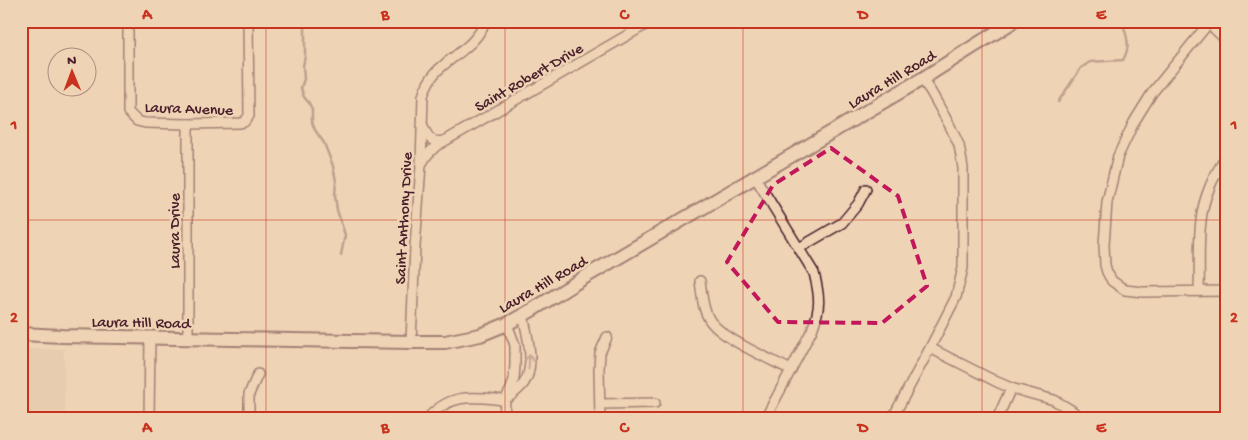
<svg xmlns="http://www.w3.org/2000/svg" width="1248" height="440" font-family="'Gochi Hand',sans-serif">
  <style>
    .built { fill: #e0c4a9 }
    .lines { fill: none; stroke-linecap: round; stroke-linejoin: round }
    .stream { stroke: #87625f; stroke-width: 2.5 }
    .minor-casing { stroke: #4a1f2b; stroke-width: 12 }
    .secondary-casing { stroke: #4a1f2b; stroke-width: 16 }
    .minor { stroke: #eed3b5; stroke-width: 9 }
    .secondary { stroke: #eed3b5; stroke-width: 12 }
    .oneway { stroke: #9c7970 }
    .marked { fill: none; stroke: #c2185b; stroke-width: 4; stroke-dasharray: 10 6; stroke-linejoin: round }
    .grid { fill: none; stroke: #c8321e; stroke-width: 1; stroke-opacity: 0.55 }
    .labels { text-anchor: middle; stroke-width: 5; stroke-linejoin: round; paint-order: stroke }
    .street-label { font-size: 16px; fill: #4a1f2b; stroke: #eed3b5 }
    .neatline { fill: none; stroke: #c8321e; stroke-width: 2 }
    .grid-label { font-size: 16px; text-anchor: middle; font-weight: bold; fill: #c8321e }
  </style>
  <rect width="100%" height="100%" fill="#eed3b5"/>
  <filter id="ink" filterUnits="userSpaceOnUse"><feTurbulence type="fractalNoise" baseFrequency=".02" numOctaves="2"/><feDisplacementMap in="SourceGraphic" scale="10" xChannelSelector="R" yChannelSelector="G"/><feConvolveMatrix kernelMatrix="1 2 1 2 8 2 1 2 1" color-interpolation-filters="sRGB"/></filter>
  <g filter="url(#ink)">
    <polygon class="built" points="21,349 64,349 65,419 21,419"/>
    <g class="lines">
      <g class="stream">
        <polyline points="303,21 305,28 305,56 303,66 304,79 301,88 304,97 309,103 312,109 312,122 315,130 324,143 333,166 336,181 335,195 337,210 345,235 341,255"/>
        <path d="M1058,102L1081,68L1090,62L1123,60C1130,48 1128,40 1124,27L1128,21"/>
      </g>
      <g class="minor-casing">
        <g id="minor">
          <polyline points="128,21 128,112 137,121 145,123 188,124 240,123 244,122 249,116 248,21"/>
          <polyline points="1206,21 1227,41"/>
          <polyline points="1208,24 1152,93 1134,122 1118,156 1107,202 1104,245 1105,265 1107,272 1112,281 1125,290 1143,292 1227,291"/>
          <path d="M423,126C428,138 431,143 444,141"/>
          <polyline points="422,163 427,155 436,146 652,21"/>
          <path d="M755,177L814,273C820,297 821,307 812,330L765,419"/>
          <polyline points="799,248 842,223 858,204 866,189"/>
          <path d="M700,281C702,293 702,308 709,319C720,338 770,359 791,370"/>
          <path d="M1199,291C1200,269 1198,242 1201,221C1203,198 1214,174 1227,156"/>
          <polyline points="188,338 188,124"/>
          <path d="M411,342L415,247L421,165L423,96C430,71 446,64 464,49C473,42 481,32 486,21"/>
          <polyline points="930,348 997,382 1011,388 1054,400 1071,410 1082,419"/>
          <path d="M509,397C514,393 521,388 524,383C536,366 527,334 523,315"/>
          <polyline points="600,404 655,403"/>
          <polyline points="149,419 150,338"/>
          <polyline points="249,419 249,394 258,374"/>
          <path d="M427,419C451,392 473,397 505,400"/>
          <polyline points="504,419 505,400 511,389 514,379 515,365 515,345 507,324"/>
          <polyline points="600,419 599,368 600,353 607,337"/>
          <polyline points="892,419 930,348 956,297 963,268 963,168 959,145 950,126 931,92 922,79"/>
          <polyline points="997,419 1011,388"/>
          <polyline points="1221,419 1227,409"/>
        </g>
      </g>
      <g class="secondary-casing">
        <polyline id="secondary" points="21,334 62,336 411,342 445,342 480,335 507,324 532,310 590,274 922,79 1014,21"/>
      </g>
      <use href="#minor" class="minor"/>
      <use href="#secondary" class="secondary"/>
    </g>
    <defs><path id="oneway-shaft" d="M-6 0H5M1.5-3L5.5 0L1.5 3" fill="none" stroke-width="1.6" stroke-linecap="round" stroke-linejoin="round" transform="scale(1.25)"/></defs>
    <use class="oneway" href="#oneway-shaft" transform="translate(529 362) rotate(-87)"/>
  </g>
  <path d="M0 0H1248V440H0ZM831,148L898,196L927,286L882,323L778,322L727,262L773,185Z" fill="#eed3b5" fill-opacity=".55" fill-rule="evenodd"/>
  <path class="marked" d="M831,148L898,196L927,286L882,323L778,322L727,262L773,185Z"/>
  <path class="grid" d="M266,21V419M505,21V419M743,21V419M982,21V419M21,220H1227"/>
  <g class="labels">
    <g class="street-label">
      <text transform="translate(528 76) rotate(-30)" y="6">Saint Robert Drive</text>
      <text transform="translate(891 78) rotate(-31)" y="6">Laura Hill Road</text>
      <text transform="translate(189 107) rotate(2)" y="6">Laura Avenue</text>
      <text transform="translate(402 218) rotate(-87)" y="6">Saint Anthony Drive</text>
      <text transform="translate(173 231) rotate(-90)" y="6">Laura Drive</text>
      <text transform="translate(542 283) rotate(-30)" y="6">Laura Hill Road</text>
      <text transform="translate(141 321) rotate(1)" y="6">Laura Hill Road</text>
    </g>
  </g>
  <rect width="1248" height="440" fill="none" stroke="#eed3b5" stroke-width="55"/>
  <g transform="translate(72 72) rotate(359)"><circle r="24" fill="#eed3b5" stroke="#ac8b7e"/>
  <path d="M0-4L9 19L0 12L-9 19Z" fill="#c8321e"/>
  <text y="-8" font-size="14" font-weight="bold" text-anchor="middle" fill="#4a1f2b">N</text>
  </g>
  <rect x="28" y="28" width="1192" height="384" class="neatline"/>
  <g class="grid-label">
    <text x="147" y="19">A</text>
    <text x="385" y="19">B</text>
    <text x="624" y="19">C</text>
    <text x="863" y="19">D</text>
    <text x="1101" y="19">E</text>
    <text x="14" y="129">1</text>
    <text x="1234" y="129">1</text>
    <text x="14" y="322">2</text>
    <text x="1234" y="322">2</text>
    <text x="147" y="432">A</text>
    <text x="385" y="432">B</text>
    <text x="624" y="432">C</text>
    <text x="863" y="432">D</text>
    <text x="1101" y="432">E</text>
  </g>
</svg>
